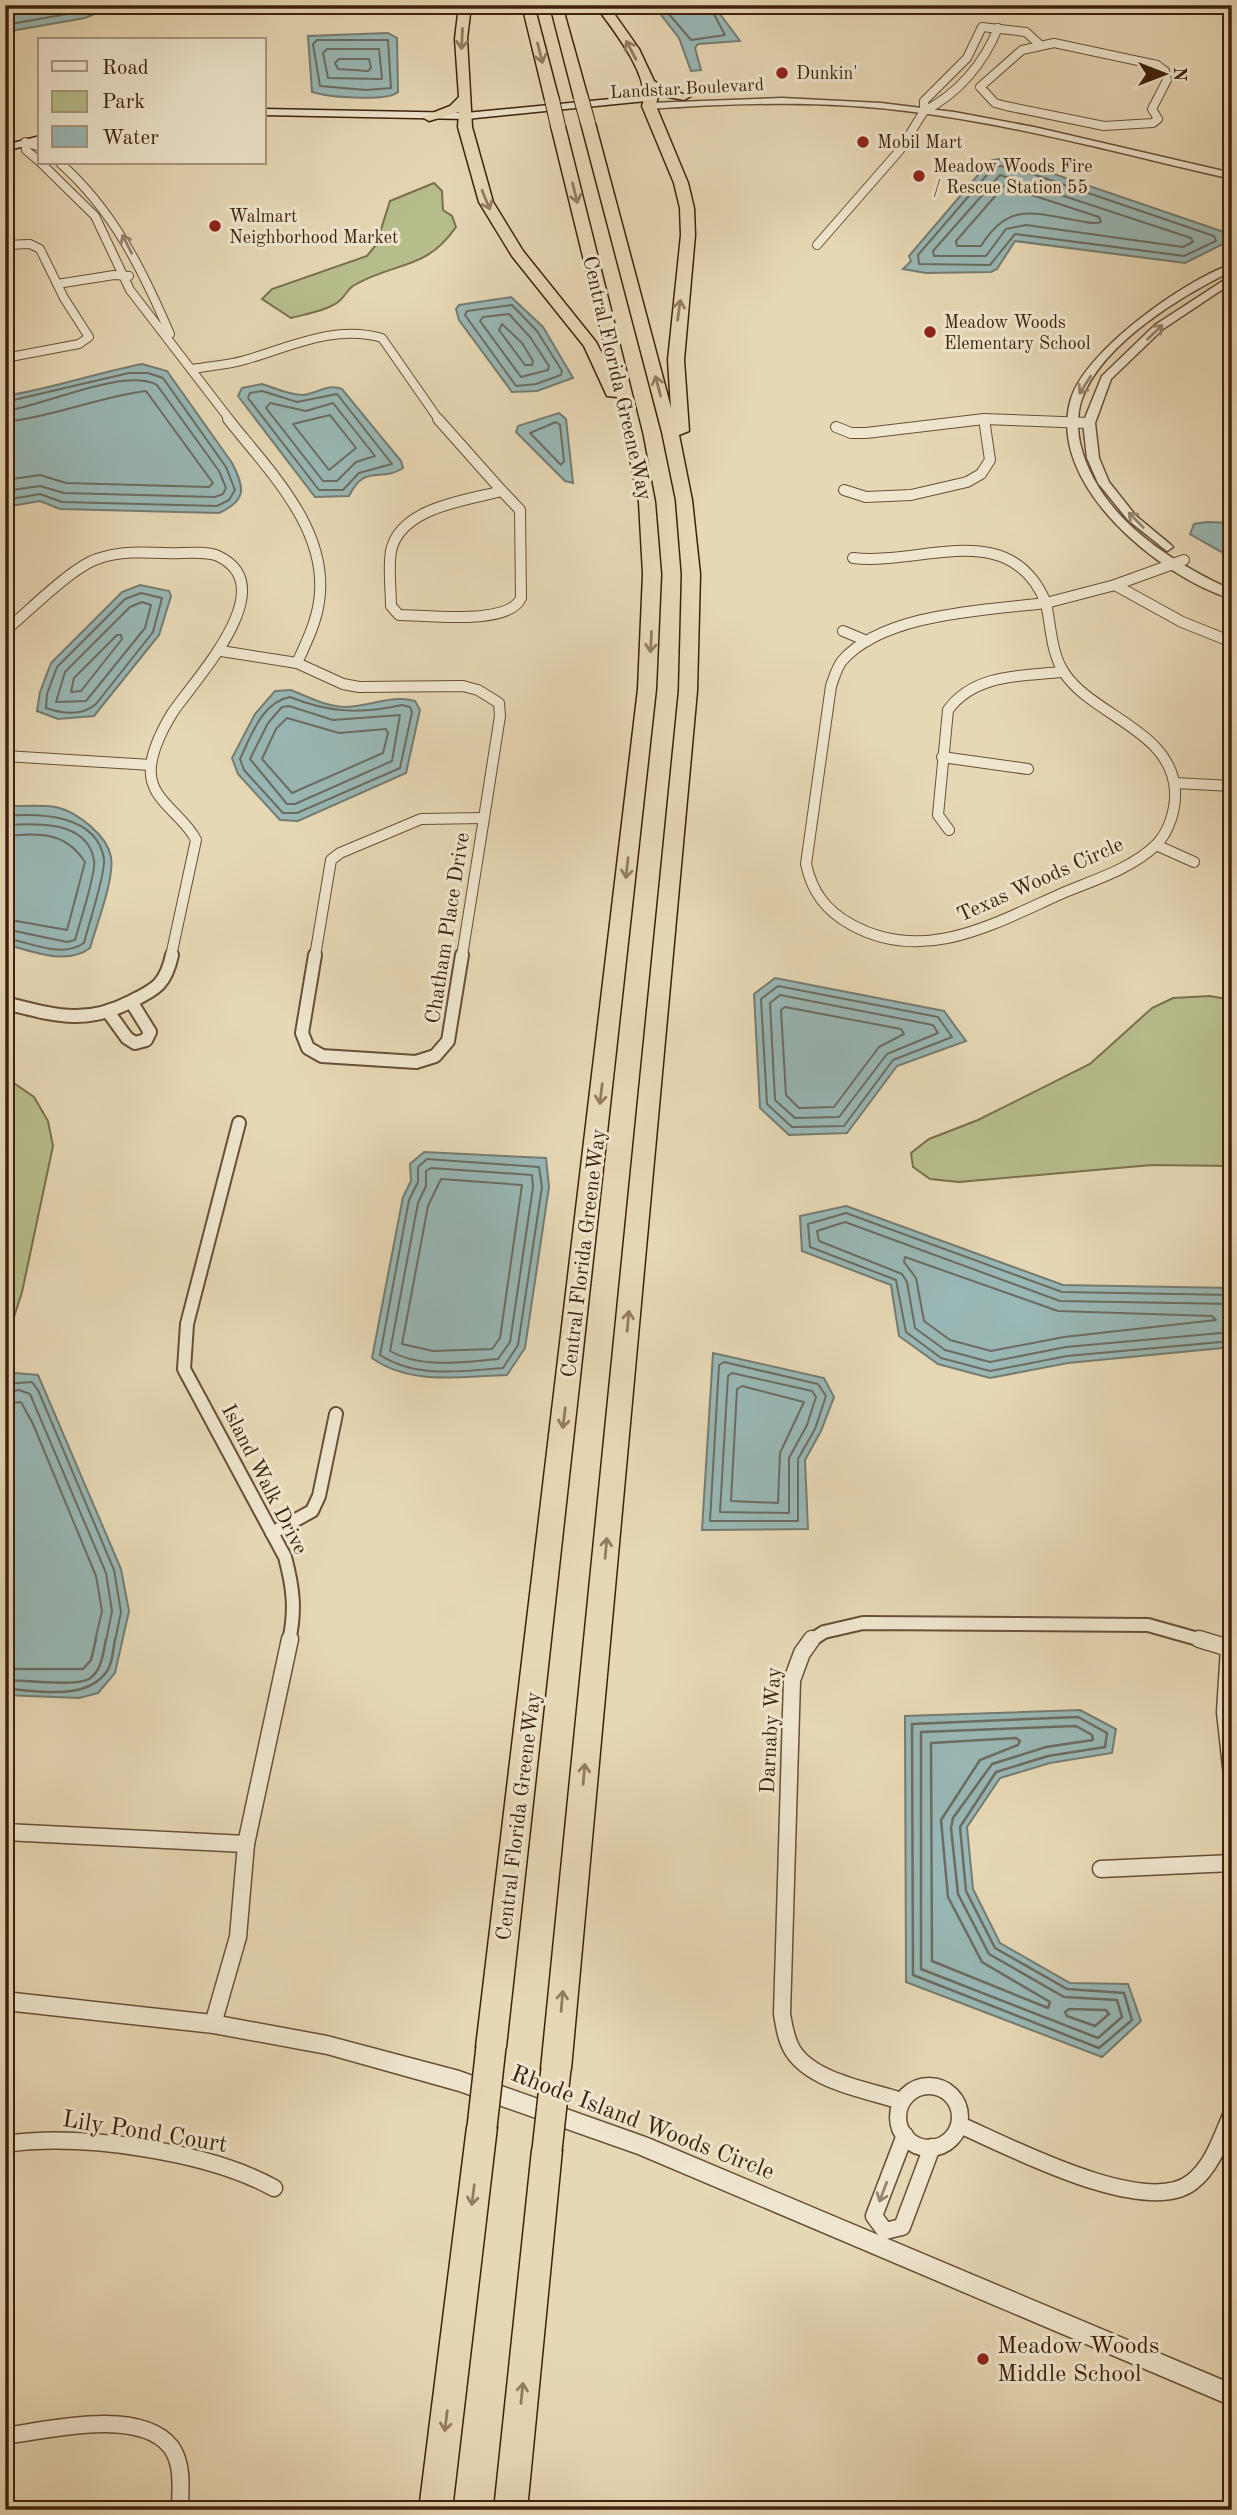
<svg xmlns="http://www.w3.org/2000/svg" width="1237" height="2515" font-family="'Old Standard TT',serif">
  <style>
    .green { fill: #b7be8c; stroke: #7a704c; stroke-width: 2 }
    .water { fill: #99b8b6; stroke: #757c72; stroke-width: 2 }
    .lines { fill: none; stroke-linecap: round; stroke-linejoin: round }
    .shore-far1 { stroke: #6c6c61; stroke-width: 2 }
    .shore { stroke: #6c6c61; stroke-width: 2.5 }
    .minor-far3-casing { stroke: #684f36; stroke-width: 10 }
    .minor-far2-casing { stroke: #684f36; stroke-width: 12 }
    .minor-far1-casing { stroke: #684f36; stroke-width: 16 }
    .minor-casing { stroke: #684f36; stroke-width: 19 }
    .tertiary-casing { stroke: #684f36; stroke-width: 3 }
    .secondary-casing { stroke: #3e210c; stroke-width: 3 }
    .motorway-casing { stroke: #3e210c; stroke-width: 3 }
    .minor-far3 { stroke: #efe6cf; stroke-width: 8 }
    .minor-far2 { stroke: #efe6cf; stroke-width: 10 }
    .minor-far1 { stroke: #efe6cf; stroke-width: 12 }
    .minor { stroke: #efe6cf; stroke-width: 16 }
    .tertiary { fill: #efe6cf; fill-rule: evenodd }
    .secondary { fill: #efe6cf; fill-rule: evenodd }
    .motorway { fill: #e7d8b5; fill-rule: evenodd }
    .motorway-bridge-far1-casing { stroke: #3e210c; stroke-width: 16; stroke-linecap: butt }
    .motorway-bridge-casing { stroke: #3e210c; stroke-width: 32; stroke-linecap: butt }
    .motorway-bridge-far1 { stroke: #e7d8b5; stroke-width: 14 }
    .motorway-bridge { stroke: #e7d8b5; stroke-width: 29 }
    .oneway { stroke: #927c60 }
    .oneway2 { stroke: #96846e }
    .poi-dot { fill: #8f2418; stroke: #efe6cf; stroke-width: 2.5 }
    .labels { text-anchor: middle; stroke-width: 6; stroke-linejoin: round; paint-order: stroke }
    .far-poi-label { font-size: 18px; fill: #3e210c; stroke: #efe6cf; text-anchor: start }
    .far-street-label { font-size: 18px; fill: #3e210c; stroke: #efe6cf }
    .street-label { font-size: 21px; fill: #3e210c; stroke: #efe6cf }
    .near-street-label { font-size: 24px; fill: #3e210c; stroke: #efe6cf }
    .near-poi-label { font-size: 24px; fill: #3e210c; stroke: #efe6cf; text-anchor: start }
  </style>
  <rect width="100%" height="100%" fill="#e7d8b5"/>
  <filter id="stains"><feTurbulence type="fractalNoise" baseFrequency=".00286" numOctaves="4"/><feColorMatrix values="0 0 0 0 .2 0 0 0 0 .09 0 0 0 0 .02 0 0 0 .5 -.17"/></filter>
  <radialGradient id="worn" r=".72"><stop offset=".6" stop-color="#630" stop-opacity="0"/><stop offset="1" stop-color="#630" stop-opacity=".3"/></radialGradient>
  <g class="green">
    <path d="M434,183L442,191L443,210L452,216L456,227C425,272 394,261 353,286C347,290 344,298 338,302C326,311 305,314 291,318L262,299L272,289L367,256L376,245L390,201Z"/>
    <polygon points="1210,996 1232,1000 1232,1166 1152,1165 959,1182 930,1179 913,1167 911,1153 929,1139 978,1120 1090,1064 1152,1008 1173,998"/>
    <polygon points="5,1077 34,1097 48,1121 53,1146 22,1292 5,1345"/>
  </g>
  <g class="water">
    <polygon points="5,5 92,5 97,13 85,18 5,32"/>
    <polygon points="714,6 740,41 698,44 695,48 701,70 691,71 679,38 658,11 662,8"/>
    <path d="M388,33L397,38L398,92C386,102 328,97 312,92L308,36Z"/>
    <polygon points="999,159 1013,160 1227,233 1227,242 1185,263 1015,241 997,269 991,272 926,273 903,269 911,261 909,256 990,161"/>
    <polygon points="511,297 543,327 573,378 537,391 512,392 459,320 456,309 459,305"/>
    <path d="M142,364L167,371L232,463C245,489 247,500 219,513L60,509L40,501L5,507V396C51,389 96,373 142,364Z"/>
    <path d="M262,384C275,388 289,395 303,395C317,394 327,383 342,389L401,461L403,468C380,483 365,463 349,496L315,497L238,396L242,388Z"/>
    <polygon points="559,413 566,419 573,483 565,481 516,432 518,426"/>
    <polygon points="1207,522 1232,523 1232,558 1190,534 1194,524"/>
    <polygon points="140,585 169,591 171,596 159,635 94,716 58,719 37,711 40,692 51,663 122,592"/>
    <path d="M291,690C308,697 325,706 344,707C368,707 393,694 415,701L420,710L406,773L298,821L280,820L238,774L232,758L255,714L275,691Z"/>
    <path d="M12,806C26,806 42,805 56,807C77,812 107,835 111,857C115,878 96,926 90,948C67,966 31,951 5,944V812Z"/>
    <polygon points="775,978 944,1011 966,1041 897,1066 847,1133 789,1135 760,1108 754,994"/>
    <path d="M424,1152L546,1158L549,1187L525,1348L507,1375C462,1376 411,1386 372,1358L403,1197L411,1181L410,1164Z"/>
    <polygon points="846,1206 1063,1285 1232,1288 1232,1347 1068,1363 990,1378 938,1364 899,1336 891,1285 802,1251 800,1216"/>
    <polygon points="713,1353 824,1378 834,1397 821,1431 805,1460 808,1529 702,1530"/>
    <polygon points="15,1373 38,1375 121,1569 129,1611 115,1673 98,1693 79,1698 5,1695 5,1379"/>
    <polygon points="1080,1710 1116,1729 1112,1753 1050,1763 1000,1778 967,1827 973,1889 1000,1943 1070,1983 1128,1984 1141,2021 1102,2057 906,1982 905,1716"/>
  </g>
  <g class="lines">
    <g class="shore-far1">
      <polyline points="668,5 668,13 691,40 725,35 709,5"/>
      <polyline points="5,25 84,11 87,5"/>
      <polygon points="317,40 388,40 391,88 366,90 320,86 313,44"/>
      <polygon points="327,49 379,49 382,79 328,78 323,53"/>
      <polygon points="339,59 369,59 371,68 368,71 338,69 335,63"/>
      <polygon points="999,166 1012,167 1214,236 1216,241 1184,256 1015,234 990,265 919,264 918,255 993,168"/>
      <polygon points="1000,175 1191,238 1193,242 1183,247 1026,225 1006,229 986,256 934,256 933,251"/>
      <path d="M1004,186L1099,217L1101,222C1093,225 1083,221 1074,220C1030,212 1007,204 981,246H957L956,241Z"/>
      <polygon points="512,305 537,331 562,371 561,375 536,384 516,386 465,315 467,311"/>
      <polygon points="509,314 530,337 549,366 548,370 521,377 480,321 483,317"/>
      <polygon points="502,324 522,343 533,361 532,365 525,365 499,330"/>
      <polygon points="262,391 297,402 337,394 392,464 359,473 343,490 319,490 248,398 250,393"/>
      <polyline points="5,402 129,373 148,373 163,378 226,467 235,490 229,500 217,506 62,502 40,494 5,500"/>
      <polygon points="270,403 306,411 333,403 375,456 356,462 337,481 323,481 266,408"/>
      <path d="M5,411C43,406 125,367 157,385L219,471L226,488L223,494L215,497L64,493L40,486L5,491"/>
      <polygon points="330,415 356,448 329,470 293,424"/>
      <path d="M5,422C53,417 98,397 146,391L213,483L209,487L66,483L40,475L5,480"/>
      <polygon points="556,422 560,425 564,461 561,465 530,433"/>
      <path d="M141,593L162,598L153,632L96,704C82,716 63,714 46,708L47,694L57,667L125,599Z"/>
      <polygon points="142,602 151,605 145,628 86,701 56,702 65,672 130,607"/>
      <polygon points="117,635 121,635 122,639 81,691 71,692 74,678"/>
      <path d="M290,697C329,713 362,714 402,705L410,707L412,712L400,768L297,813H283L244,770L240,759C251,736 262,702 290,697Z"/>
      <polygon points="289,706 333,720 400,715 392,761 295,804 287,804 250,759 268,723 282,707"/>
      <polygon points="287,718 339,733 386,729 388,733 383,753 292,793 262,759 276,729"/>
      <path d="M5,816C39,813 97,814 104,859C106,873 88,926 84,943C60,959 31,942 5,938"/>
      <path d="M5,825C35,823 87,820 94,860C97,871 79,925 75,940L67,942L5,929"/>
      <path d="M5,836C39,833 65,831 85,862L67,930L5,919"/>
      <polygon points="778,986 938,1017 952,1037 893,1060 844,1126 792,1127 767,1104 761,999"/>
      <polygon points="780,995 933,1025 938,1033 887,1054 839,1117 795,1118 775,1100 770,1003"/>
      <polygon points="785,1007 901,1029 904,1034 879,1047 834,1107 799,1108 786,1095 781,1010"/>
      <path d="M427,1159L539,1167L542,1187L518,1345L503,1368C461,1371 417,1379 380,1355L409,1200L418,1182V1167Z"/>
      <path d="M431,1168L532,1175L533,1187L510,1342L498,1359C463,1362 421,1369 390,1351L418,1203L426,1186V1171Z"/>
      <polygon points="441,1179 522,1185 500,1338 492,1349 433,1351 402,1344 428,1206"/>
      <polygon points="905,1257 1058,1311 1212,1316 1216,1320 1064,1337 991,1351 950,1340 924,1321 916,1278 904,1262"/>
      <polyline points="1232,1295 1062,1292 846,1213 808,1224 810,1247 896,1280 906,1332 941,1358 990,1371 1067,1356 1232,1341"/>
      <polyline points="1232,1304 1060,1301 845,1222 817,1231 819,1241 902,1274 907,1282 915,1328 945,1350 990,1362 1066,1347 1232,1332"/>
      <polygon points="724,1362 818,1384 826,1396 815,1429 798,1459 798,1521 710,1521 719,1365"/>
      <polygon points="732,1373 812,1391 816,1397 807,1425 789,1458 789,1513 720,1512 728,1376"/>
      <polyline points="5,1384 32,1382 38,1390 114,1570 121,1612 115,1641"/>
      <polygon points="742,1386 804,1402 780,1453 778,1503 731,1501 737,1389"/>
      <polyline points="5,1393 19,1390 30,1394 106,1573 112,1611 106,1641"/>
      <polyline points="5,1404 21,1402 33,1424 96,1576 102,1611 95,1641"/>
    </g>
    <g class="shore">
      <polyline points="5,1669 83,1669 91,1660 96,1639"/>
      <path d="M5,1680C23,1680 75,1687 89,1679C102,1671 103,1653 106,1639"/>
      <path d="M5,1689C38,1690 86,1702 107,1671C113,1663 113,1649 115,1639"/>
      <polygon points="1078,1717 1107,1733 1105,1747 1048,1756 996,1772 960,1827 966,1891 995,1948 1067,1989 1124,1993 1132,2020 1099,2048 913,1975 912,1724"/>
      <polygon points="1076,1726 1092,1735 1093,1740 1046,1747 992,1764 953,1818 951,1828 958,1894 989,1954 1064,1997 1117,2000 1122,2017 1098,2038 921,1969 921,1732"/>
      <polygon points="1016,1738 1020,1741 1018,1745 980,1760 941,1820 948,1897 982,1962 1050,2002 1048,2008 932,1961 931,1743"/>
      <polygon points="1069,2009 1106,2010 1109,2014 1095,2026 1067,2016 1065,2012"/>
    </g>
    <g class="minor-far3-casing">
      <g id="minor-far3">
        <polygon points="1054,43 1157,65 1165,71 1167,80 1152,109 1158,119 1153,123 1104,126 1006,106 995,103 980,87 1022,50"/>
        <polyline points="924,111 924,101 967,58 982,27 1026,32 1039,44"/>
        <path d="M924,111C958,94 984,63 998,28"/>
        <polyline points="40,147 25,142 26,150 40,162"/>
        <polyline points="41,163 95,216 130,290 230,420"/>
        <path d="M60,163C113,210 142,269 170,334"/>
        <polyline points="5,245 30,244 40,249 64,298 89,337 79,344 5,358"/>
        <polyline points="817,245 900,150 924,111"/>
        <polyline points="57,284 114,275 129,276"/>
        <path d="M192,369C210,366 228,365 245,360C290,347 335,324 382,338L439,420"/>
        <polyline points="972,420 1021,420"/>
      </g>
    </g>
    <g class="minor-far2-casing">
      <g id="minor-far2">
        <path d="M228,419C269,471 330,530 319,602C316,623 306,643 297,663"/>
        <polyline points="438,419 502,491"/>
        <polyline points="836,427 851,433 866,433 984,419 1089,423"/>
        <polyline points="844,490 866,497 911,495 967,482 981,474 990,460 984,419"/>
        <path d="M502,491L520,510L521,598C509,626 426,615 399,615L391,606C391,588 388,569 391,551C400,507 468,500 502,491Z"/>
        <path d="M853,558C922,566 1010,516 1046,603"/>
        <polyline points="1115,585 1182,622 1232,642"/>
        <path d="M1046,603C1051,626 1051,654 1065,674C1094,716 1172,731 1175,791C1176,809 1169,832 1156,845C1131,869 1094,880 1063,893C995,923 925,965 852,925C826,911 812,892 806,864L831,686C834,678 837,667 842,661C883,613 987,610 1046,603Z"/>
        <polyline points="1046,603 1115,585 1184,560"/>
        <path d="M5,631C28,612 71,568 97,559C119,551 143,552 165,553C180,554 205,550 218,556C284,587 195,679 173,712C163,728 153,747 151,766C147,800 183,813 196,840L171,956"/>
        <polyline points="843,631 867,641"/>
        <polyline points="221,651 297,663 343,684 359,687 463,686 478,690 499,703 500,716 484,818"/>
        <polyline points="5,756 151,765"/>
        <polyline points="942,757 1028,769"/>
        <polyline points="1175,783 1232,786"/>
        <path d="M949,830L938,815L948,710C974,674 1021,676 1061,672"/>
        <polyline points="1156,845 1194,862"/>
        <polyline points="315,956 331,860 340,853 421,819 484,818"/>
        <polyline points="462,956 484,818"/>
      </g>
    </g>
    <g class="minor-far1-casing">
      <g id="minor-far1">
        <polyline points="315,955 302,1033 308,1048 322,1056 416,1062 435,1056 448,1041 462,955"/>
        <path d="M5,1003C54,1015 84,1026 132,1001C157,989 166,983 172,955"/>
        <polyline points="109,1013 127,1038 135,1043 146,1040 150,1032 132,1003"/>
        <path d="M239,1123L187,1324L184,1369L285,1557C293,1587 296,1610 289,1641"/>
        <polyline points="272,1533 312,1511 319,1496 336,1414"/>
        <polyline points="810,1641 824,1632 863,1623 1148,1625 1205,1641"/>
      </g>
    </g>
    <g class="minor-casing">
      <g id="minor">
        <path d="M812,1639L802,1653L792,1680L782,2014C784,2026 786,2040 793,2051C813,2082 868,2090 901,2101"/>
        <polyline points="1199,1639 1229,1648 1225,1712 1232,1776"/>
        <polyline points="5,1832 246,1844"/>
        <polyline points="1101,1869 1232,1863"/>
        <polyline points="213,2024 238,1937 246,1844 290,1639"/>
        <circle cx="929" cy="2117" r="31"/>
        <path d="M960,2125C1008,2146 1146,2219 1192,2182C1213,2166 1222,2136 1232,2113"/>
        <path d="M5,2144C81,2133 207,2151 274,2188"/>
        <polyline points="885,2231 874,2216 905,2135"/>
        <polyline points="885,2231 902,2227 932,2147"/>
        <path d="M5,2436C47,2430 140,2407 171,2447C184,2465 180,2490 180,2510"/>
      </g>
    </g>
    <g class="tertiary-casing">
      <g id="tertiary">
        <path d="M782,98L881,103L954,112L1034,127L1232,173V179C1126,155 1022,126 914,112C826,100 737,103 649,109L644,106L649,103Z"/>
        <path d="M1232,264V271C1181,296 1105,342 1083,396C1077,410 1077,429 1080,443C1097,515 1168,561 1232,590V599C1160,577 1045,484 1071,399C1085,351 1185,280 1232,264Z"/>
        <polygon points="1232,275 1232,283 1163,329 1111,379 1095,423 1099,458 1109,482 1136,516 1171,545 1173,547 1167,551 1128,520 1098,483 1087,458 1083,423 1102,376 1155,325"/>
        <polygon points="5,1992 213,2015 327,2036 459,2071 648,2138 1232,2384 1232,2406 638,2154 459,2091 327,2054 213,2033 5,2010"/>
      </g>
    </g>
    <g class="secondary-casing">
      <g id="secondary">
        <polygon points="652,95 657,98 656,100 466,119 264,115 264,109 466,113"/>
        <polygon points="40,136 40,142 5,151 5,145"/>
      </g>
    </g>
    <g class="motorway-casing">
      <g id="motorway">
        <polygon points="459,5 471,5 467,39 472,127 493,202 523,251 596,342 611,371 551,126 558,122 565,126 642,434 655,502 661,574 656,689 506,2047 501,2057 491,2061 481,2057 476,2047 638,689 643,574 639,502 617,397 607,396 584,346 512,256 479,202 458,127 459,112 429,121 422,117 450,106 459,97 455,39"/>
        <polygon points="522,5 534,5 559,100 557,103 545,100"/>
        <polygon points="550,5 562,5 588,98 586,101 574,98"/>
        <path d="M595,5H608L639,49L654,81L668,90L691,96L684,100L658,95L656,106L688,183L694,208L695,235L684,360L689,431L679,435L692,500L700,574L697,691L571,2069L566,2079L556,2083L546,2079L541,2069L679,691L682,574L676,500L662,432L581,123L583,120L595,123L671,408L668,360L681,235L680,208L674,183L642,106C653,78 611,27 595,5Z"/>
        <polygon points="482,2113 493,2117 497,2127 452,2510 419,2510 467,2127 471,2117"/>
        <polygon points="547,2136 558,2140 562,2150 527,2510 494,2510 532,2150 536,2140"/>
      </g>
    </g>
    <use href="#minor-far3" class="minor-far3"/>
    <use href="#minor-far2" class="minor-far2"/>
    <use href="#minor-far1" class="minor-far1"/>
    <use href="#minor" class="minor"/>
    <use href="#tertiary" class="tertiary"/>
    <use href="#secondary" class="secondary"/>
    <use href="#motorway" class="motorway"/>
    <g class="motorway-bridge-far1-casing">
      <g id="motorway-bridge-far1">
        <polyline points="581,98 588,123"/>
        <polyline points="552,100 558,126"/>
      </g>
    </g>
    <g class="motorway-bridge-casing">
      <g id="motorway-bridge">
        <polyline points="482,2127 491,2047"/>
        <polyline points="547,2150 556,2069"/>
      </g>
    </g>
    <use href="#motorway-bridge-far1" class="motorway-bridge-far1"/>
    <use href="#motorway-bridge" class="motorway-bridge"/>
  </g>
  <defs><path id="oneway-shaft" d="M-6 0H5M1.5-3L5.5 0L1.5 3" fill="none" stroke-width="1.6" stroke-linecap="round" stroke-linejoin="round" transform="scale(1.75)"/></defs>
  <g class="oneway">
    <use href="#oneway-shaft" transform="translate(462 39) rotate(93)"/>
    <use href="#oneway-shaft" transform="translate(631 50) rotate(-118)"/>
    <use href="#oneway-shaft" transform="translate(540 53) rotate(76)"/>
    <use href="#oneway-shaft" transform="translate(575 193) rotate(76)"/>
    <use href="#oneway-shaft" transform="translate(486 200) rotate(68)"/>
    <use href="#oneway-shaft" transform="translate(679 310) rotate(-82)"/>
    <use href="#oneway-shaft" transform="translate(658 386) rotate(-105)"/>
    <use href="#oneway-shaft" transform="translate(651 642) rotate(93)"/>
    <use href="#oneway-shaft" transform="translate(627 868) rotate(96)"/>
    <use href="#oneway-shaft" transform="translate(601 1094) rotate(97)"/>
    <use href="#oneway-shaft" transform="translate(628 1321) rotate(-85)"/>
    <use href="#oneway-shaft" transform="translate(564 1418) rotate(97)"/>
    <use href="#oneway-shaft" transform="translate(606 1548) rotate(-85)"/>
    <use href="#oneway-shaft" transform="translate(584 1774) rotate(-85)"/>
    <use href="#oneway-shaft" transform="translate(562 2001) rotate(-85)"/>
    <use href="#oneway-shaft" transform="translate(473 2195) rotate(97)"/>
    <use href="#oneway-shaft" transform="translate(522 2393) rotate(-84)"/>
    <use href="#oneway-shaft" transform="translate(446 2421) rotate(97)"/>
  </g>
  <g class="oneway2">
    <use href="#oneway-shaft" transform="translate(127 244) rotate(-117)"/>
    <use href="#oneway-shaft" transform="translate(1155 332) rotate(-43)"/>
    <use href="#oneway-shaft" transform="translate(1085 385) rotate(123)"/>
    <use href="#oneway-shaft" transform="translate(1136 520) rotate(-135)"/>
    <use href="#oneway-shaft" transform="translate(883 2192) rotate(111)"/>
  </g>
  <g class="poi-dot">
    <circle cx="782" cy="73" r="7"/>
    <circle cx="863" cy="142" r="7"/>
    <circle cx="919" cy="176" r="7"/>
    <circle cx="215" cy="226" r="7"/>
    <circle cx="930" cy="332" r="7"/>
    <circle cx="983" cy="2359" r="7"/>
  </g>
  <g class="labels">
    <g class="far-poi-label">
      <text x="796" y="79">Dunkin'</text>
      <text x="877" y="148">Mobil Mart</text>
      <text x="933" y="172">Meadow Woods Fire<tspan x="933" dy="21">/ Rescue Station 55</tspan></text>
      <text x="229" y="222">Walmart<tspan x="229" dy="21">Neighborhood Market</tspan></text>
      <text x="944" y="328">Meadow Woods<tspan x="944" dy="21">Elementary School</tspan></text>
    </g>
    <g class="far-street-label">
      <text transform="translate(687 88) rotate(-3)" y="6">Landstar Boulevard</text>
    </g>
    <g class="street-label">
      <text transform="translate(618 378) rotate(77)" y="7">Central Florida GreeneWay</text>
      <text transform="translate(1040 879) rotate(-24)" y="7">Texas Woods Circle</text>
      <text transform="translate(447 928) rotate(-81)" y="7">Chatham Place Drive</text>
      <text transform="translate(583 1253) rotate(-83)" y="7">Central Florida GreeneWay</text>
      <text transform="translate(265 1479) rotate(63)" y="7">Island Walk Drive</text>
      <text transform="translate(770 1730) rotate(-87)" y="7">Darnaby Way</text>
      <text transform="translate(518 1816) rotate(-83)" y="7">Central Florida GreeneWay</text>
    </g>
    <g class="near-street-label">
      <text transform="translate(643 2122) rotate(21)" y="8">Rhode Island Woods Circle</text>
      <text transform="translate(145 2131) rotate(9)" y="8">Lily Pond Court</text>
    </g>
    <g class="near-poi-label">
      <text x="997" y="2353">Meadow Woods<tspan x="997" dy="28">Middle School</tspan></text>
    </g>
  </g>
  <rect width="1237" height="2515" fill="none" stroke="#e7d8b5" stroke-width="28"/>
  <rect x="7" y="7" width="1223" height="2501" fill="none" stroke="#3e210c" stroke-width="3.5"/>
  <rect x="14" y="14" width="1209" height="2487" fill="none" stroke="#3e210c" stroke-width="2"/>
  <rect x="38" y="38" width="228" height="126" fill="#efe6cf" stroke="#a89781" stroke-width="2"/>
  <rect x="52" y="61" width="35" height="10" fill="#efe6cf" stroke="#a89781" stroke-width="2"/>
  <text x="102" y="74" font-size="21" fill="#3e210c">Road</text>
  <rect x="52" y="91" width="35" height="21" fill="#b7be8c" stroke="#a89781" stroke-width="2"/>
  <text x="102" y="108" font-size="21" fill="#3e210c">Park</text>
  <rect x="52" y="126" width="35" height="21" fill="#99b8b6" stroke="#a89781" stroke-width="2"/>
  <text x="102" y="144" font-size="21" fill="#3e210c">Water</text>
  <g transform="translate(1164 74) rotate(90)" stroke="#efe6cf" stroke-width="5" paint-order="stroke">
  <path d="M0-5L12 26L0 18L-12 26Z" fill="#3e210c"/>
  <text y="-10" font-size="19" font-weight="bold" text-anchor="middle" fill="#3e210c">N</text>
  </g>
  <rect width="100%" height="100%" filter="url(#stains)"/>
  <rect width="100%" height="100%" fill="url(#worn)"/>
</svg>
